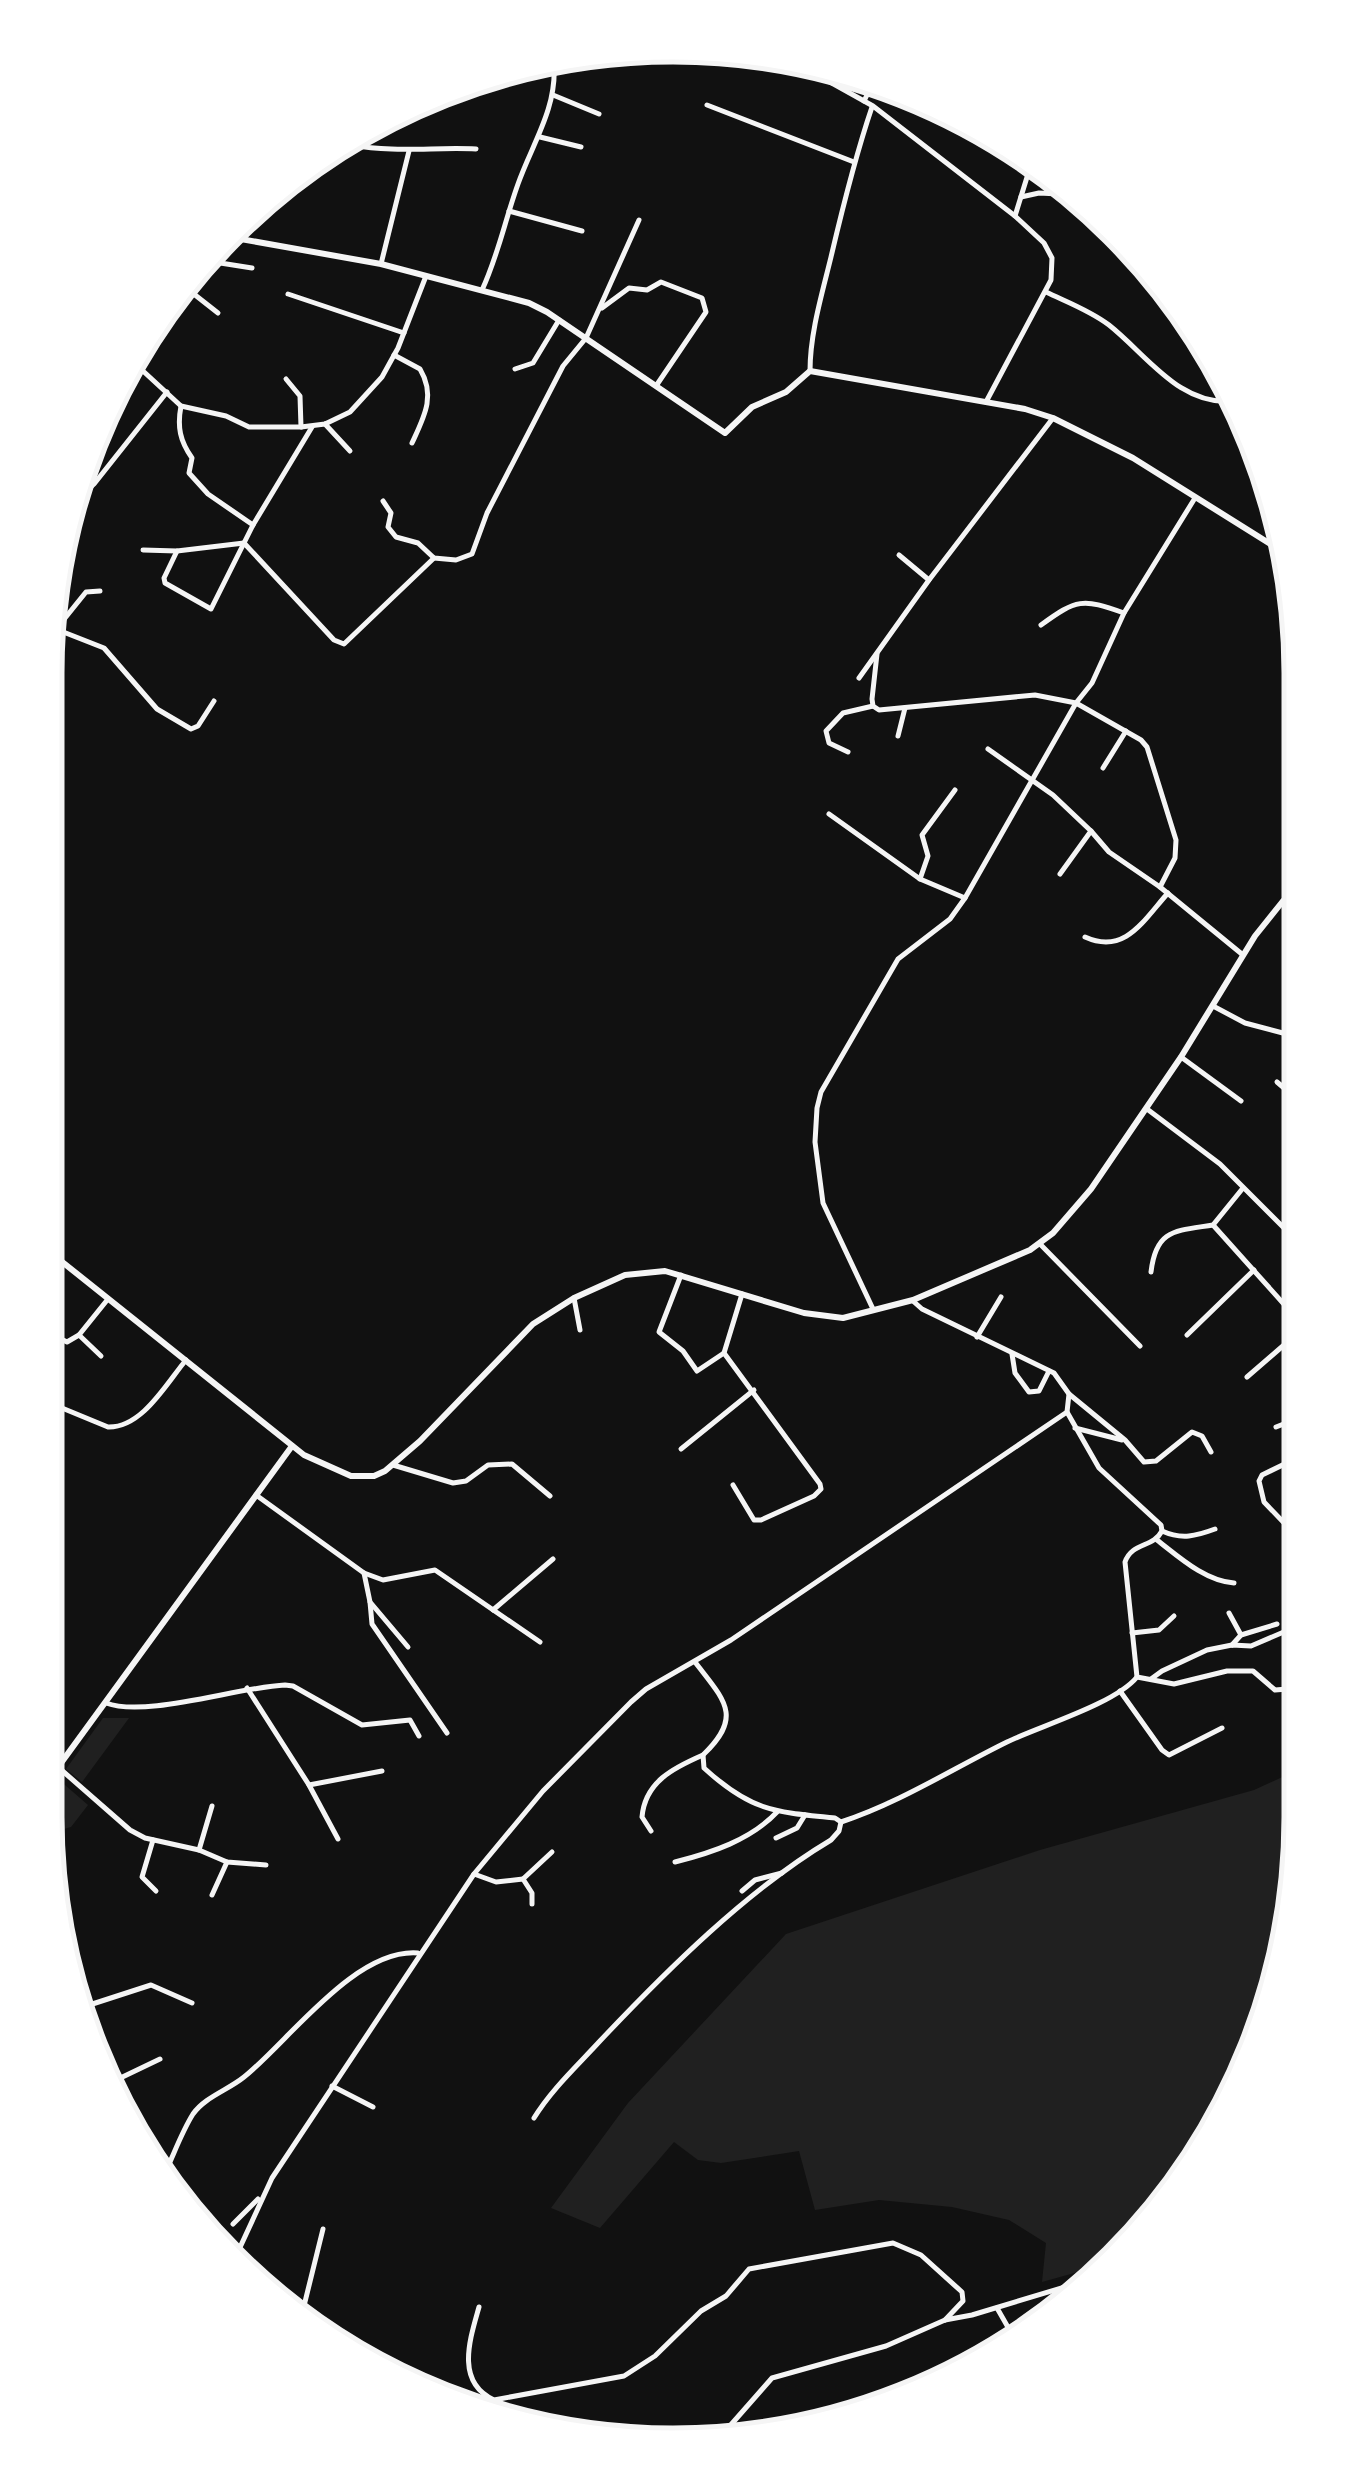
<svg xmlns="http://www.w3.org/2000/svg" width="1347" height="2490" font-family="'Source Sans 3',sans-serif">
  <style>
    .green { fill: #202020 }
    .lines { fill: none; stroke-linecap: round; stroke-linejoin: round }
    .minor { stroke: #f5f5f5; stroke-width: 5 }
    .tertiary { stroke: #f5f5f5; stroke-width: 6 }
    .rim { fill: none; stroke: #f5f5f5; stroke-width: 5 }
  </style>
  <rect width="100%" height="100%" fill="#111"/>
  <g class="green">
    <polygon points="103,1718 129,1718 82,1782 66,1769"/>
    <polygon points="1300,1769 1301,1857 1280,1980 1218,2130 1192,2162 1162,2182 1169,2191 1110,2263 1042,2282 1046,2243 1009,2220 952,2207 879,2200 815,2210 799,2151 721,2163 698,2160 674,2142 600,2228 551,2208 628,2103 786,1934 1040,1850 1254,1790"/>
    <polygon points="58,1779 88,1805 71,1827 57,1831 46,1820 45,1798"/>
  </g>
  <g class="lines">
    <g class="minor">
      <polyline points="803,67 873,106 1015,216 1044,243 1052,258 1051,280 986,402"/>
      <polyline points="500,72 737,55 771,56"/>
      <polyline points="553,95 599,114"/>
      <polyline points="864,101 870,89"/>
      <polyline points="707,105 854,162"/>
      <polyline points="540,137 581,147"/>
      <path d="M352,145C394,153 434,147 476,149"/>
      <polyline points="1021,197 1039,193 1079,195"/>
      <polyline points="509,211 582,231"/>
      <polyline points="1015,216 1032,161"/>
      <polyline points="214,262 252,268"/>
      <polyline points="381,264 409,151"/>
      <path d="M482,290C498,256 505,220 518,184C532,144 557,109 554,64"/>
      <polyline points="190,291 218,313"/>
      <path d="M1046,292C1067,302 1091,311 1109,325C1147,355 1180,407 1234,401"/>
      <polyline points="288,294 404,333"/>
      <polyline points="602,308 629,288 647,290 661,282 702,298 706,312 656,386"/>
      <path d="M394,355L420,369C436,396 424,417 412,443"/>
      <polyline points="130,359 181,406 226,416 249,427 301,427 325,424 350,412 382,377 398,348 426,276"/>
      <polyline points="137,364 155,348 174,311 190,290"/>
      <polyline points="515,369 533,363 559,320"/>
      <path d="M810,371C810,333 822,294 831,257C843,206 855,157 872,107"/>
      <polyline points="286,379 300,396 301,427"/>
      <path d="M181,406C177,427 180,441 192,458L189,473L208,494L253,525"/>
      <polyline points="325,424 350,451"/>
      <polyline points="383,501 391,513 388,527 396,537 418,543 434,558 456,560 472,554 487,513 563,366 586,338 639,220"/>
      <polyline points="68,508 94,484 167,392"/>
      <polyline points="143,550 177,551 244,543 334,640 344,644 434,558"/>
      <polyline points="177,551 164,578 165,583 211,609 253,525 312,427"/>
      <polyline points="899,555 929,580"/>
      <path d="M1041,625C1077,599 1082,598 1124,613"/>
      <polyline points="48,626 104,648 157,709 191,729 198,726 214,701"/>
      <polyline points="57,628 86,592 100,591"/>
      <polyline points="877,654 872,699 873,706 879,710 1035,695 1076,703 1141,740 1147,747 1176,840 1175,858 1160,887"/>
      <polyline points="859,678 929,580 1053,418"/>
      <polyline points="898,736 905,708"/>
      <polyline points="988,749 1053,795 1091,831 1060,874"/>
      <polyline points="848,752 829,743 826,731 843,713 873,706"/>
      <polyline points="1103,768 1126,731"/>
      <polyline points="829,814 920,879 965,898"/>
      <polyline points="1091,831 1109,852 1160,887 1243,955"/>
      <polyline points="920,879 928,856 922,835 955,790"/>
      <polyline points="1283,901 1298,924"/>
      <path d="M1085,937C1125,955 1143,921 1168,893"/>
      <polyline points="1213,1006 1245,1023 1298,1037"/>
      <polyline points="1181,1057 1241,1101"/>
      <polyline points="1277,1082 1298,1100"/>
      <polyline points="1147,1109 1220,1164 1299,1243"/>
      <polyline points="1213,1225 1299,1321"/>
      <polyline points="1040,1244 1140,1346"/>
      <path d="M1151,1272C1156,1229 1175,1231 1213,1225L1243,1188"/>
      <polyline points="681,1275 659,1332 683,1351 697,1371 724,1353"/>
      <polyline points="574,1298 580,1330"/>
      <polyline points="873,1309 823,1203 815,1142 817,1108 821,1092 898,959 950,919 965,898 1076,703 1092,683 1124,613 1195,498"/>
      <polyline points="49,1333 67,1342 79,1335 108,1299"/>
      <polyline points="79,1335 101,1356"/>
      <polyline points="1187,1335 1254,1270"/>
      <polyline points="977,1337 1001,1297"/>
      <polyline points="1012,1354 1015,1373 1029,1392 1039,1391 1049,1371"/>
      <polyline points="1247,1377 1299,1332"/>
      <polyline points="1069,1394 1125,1440 1144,1462 1156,1461 1192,1432 1202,1436 1211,1452"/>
      <path d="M45,1401L108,1427C142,1428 166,1384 186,1360"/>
      <path d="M1067,1412L1099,1468L1161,1525L1162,1531C1153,1548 1132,1542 1125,1562L1137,1677L1174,1684L1227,1671H1253L1275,1690L1300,1688"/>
      <polyline points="1276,1427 1299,1418"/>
      <polyline points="1075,1428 1122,1440"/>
      <polyline points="681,1449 754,1390"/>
      <polyline points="393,1465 453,1483 466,1481 488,1465 512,1464 550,1496"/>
      <polyline points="733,1485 754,1520 761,1520 814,1496 821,1489 820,1484 724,1353 742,1294"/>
      <polyline points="256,1495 364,1573 383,1580 435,1570 540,1642"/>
      <polyline points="1289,1528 1264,1502 1259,1481 1262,1475 1299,1457"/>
      <path d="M1162,1531C1182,1540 1196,1536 1215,1529"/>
      <path d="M1157,1540C1179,1557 1205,1581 1234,1583"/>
      <polyline points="364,1573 370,1602 408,1647"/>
      <polyline points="370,1602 372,1624 447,1733"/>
      <polyline points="493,1610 553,1559"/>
      <polyline points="1229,1613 1241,1635"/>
      <polyline points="1132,1633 1159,1630 1174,1616"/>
      <polyline points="1232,1645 1241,1635 1277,1624"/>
      <path d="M695,1662C724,1700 744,1716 703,1755L704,1768C751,1811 774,1812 835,1818L841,1822C899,1803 952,1769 1007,1742C1040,1726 1115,1704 1137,1677"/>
      <polyline points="1151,1679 1162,1671 1207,1650 1232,1645 1251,1646 1300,1625"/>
      <polyline points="247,1688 309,1785 338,1839"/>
      <polyline points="1120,1691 1162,1750 1169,1755 1222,1728"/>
      <path d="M106,1703C146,1718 238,1687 285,1685L293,1686L362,1725L410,1720L419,1736"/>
      <polyline points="58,1767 130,1830 145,1838 199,1850 227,1862 266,1865"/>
      <polyline points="309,1785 382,1771"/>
      <path d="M651,1831L642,1817C645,1782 673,1768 703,1755"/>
      <polyline points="776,1838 797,1828 805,1815"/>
      <polyline points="153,1840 142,1877 156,1891"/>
      <polyline points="199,1850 212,1806"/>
      <path d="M675,1862C711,1853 751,1840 777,1812"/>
      <polyline points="474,1874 496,1882 523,1879 532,1893 532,1904"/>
      <polyline points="523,1879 552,1852"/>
      <polyline points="742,1891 755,1880 782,1873"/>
      <polyline points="212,1895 227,1862"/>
      <polyline points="77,2009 151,1985 192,2003"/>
      <polyline points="112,2082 160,2059"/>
      <polyline points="332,2086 373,2107"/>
      <path d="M534,2118C551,2090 577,2066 599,2042C666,1971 747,1890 831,1840L839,1831L841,1822"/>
      <path d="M163,2177C173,2157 181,2133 193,2114C205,2097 228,2090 244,2077C288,2042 355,1948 418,1953"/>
      <polyline points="233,2224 258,2199"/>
      <polyline points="236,2256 272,2178 474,1874 543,1791 631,1702 646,1689 731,1640 1067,1412 1069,1394 1054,1373 922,1309 913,1301"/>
      <path d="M479,2307C470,2339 455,2382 494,2400L624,2376L655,2356L701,2311L726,2296L749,2269L893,2243L921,2255L962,2292L963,2301L945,2320"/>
      <polyline points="997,2308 1013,2336"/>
      <polyline points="301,2318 323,2229"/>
      <polyline points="714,2444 772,2378 886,2346 945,2320 972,2315 1098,2277"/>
    </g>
    <g class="tertiary">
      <polyline points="235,238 381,264 529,303 547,312 725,433 752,407 786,392 810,371 1025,409 1053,418 1133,458 1288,555"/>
      <polyline points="46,1249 304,1455 351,1476 374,1476 385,1471 420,1441 533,1324 574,1298 625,1275 665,1271 804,1313 843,1318 913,1300 1030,1250 1053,1233 1091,1189 1181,1057 1255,936 1283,901 1298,891"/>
      <polyline points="45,1785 292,1446"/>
    </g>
  </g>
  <path d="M0 0H1347V2490H0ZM673 62H673A611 611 0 0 1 1284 673V1817A611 611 0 0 1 673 2428H673A611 611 0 0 1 62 1817V673A611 611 0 0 1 673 62Z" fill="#fff" fill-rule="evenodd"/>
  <path class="rim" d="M673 62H673A611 611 0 0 1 1284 673V1817A611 611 0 0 1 673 2428H673A611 611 0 0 1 62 1817V673A611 611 0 0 1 673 62Z"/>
</svg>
